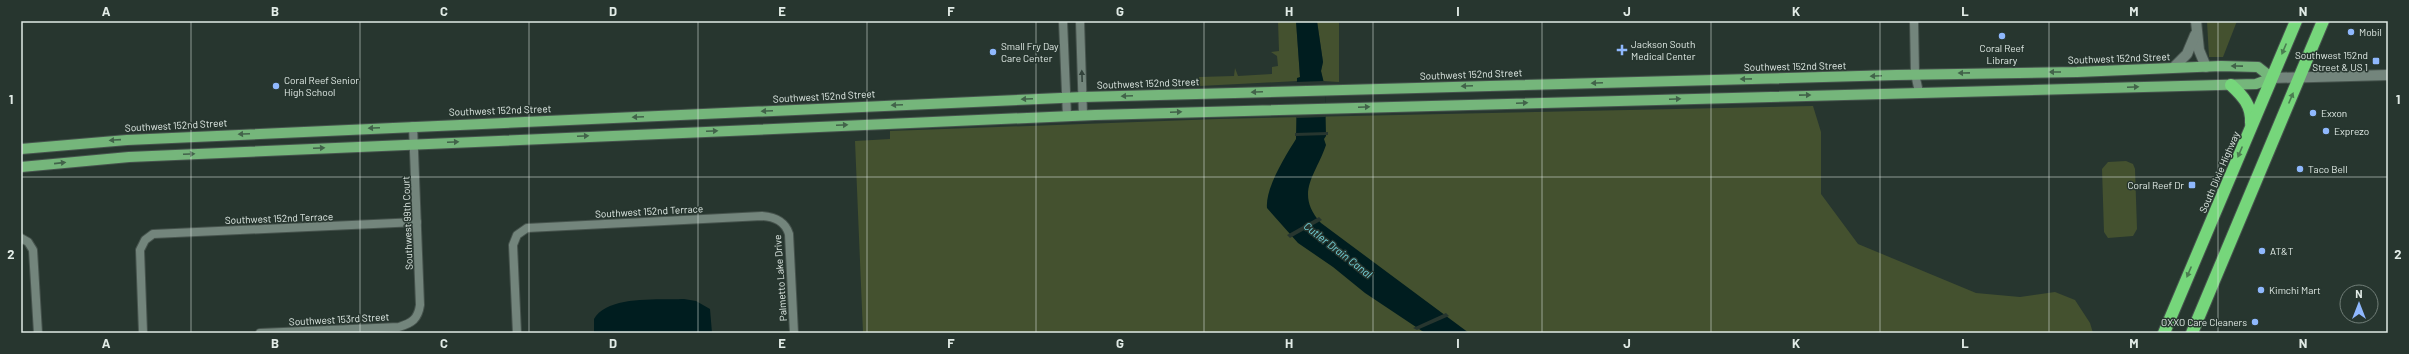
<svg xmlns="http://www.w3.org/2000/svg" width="2409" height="354" font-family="Barlow,sans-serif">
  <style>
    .green { fill: #44512f }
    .water { fill: #001d1f }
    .pier { fill: #27362f }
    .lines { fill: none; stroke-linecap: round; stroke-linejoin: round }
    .street-casing { stroke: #46534d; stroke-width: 10 }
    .secondary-casing { stroke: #46534d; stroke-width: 12 }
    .primary-casing { stroke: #46534d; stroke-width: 12 }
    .highway-casing { stroke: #46534d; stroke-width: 14 }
    .street { stroke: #73857c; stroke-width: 8 }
    .secondary { stroke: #73857c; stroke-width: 10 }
    .primary { stroke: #75b67b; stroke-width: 10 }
    .highway { stroke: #76d67b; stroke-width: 12 }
    .oneway { fill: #4b7e51 }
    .oneway2 { fill: #42634a }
    .oneway3 { fill: #32423b }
    .grid { fill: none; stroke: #e1ebe6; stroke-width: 1; stroke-opacity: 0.55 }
    .poi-dot { fill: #8fb8fd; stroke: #27362f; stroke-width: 1.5 }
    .labels { text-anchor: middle; stroke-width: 3; stroke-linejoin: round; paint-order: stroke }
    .poi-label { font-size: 10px; fill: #e1ebe6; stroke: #27362f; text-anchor: start }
    .street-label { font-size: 10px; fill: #e1ebe6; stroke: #27362f }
    .water-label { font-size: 11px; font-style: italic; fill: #72d2da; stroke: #27362f }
    .neatline { fill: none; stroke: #e1ebe6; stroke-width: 1.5 }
    .grid-label { font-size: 13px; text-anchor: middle; font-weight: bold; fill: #e1ebe6 }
  </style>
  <rect width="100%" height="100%" fill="#27362f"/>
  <g class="green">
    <polygon points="1278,21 1296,21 1300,77 1297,81 1200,86 1199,77 1234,76 1235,68 1238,76 1272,74 1272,67 1278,66 1277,56 1271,52 1279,51"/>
    <polygon points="1317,21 1339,21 1339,82 1323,81 1321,71 1323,62"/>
    <polygon points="2207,21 2237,21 2223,57 2209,57"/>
    <polygon points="1813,106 1821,132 1821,194 1858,244 1976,293 2020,297 2055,292 2075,300 2090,323 2093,333 863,333 855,141 890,139 890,131 1218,119"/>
    <polygon points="2126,161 2133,164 2135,169 2137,229 2133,236 2108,238 2104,232 2102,169 2108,162"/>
  </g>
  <g class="water">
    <path d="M1296,21H1317L1323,62L1321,71L1325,87L1326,136L1324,139L1326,145C1316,175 1294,193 1321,223L1469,333H1425L1365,293L1333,267L1298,243L1267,208C1265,188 1286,155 1296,139L1297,78L1300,77Z"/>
    <path d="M684,299L696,301L710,309L712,333H594V319C607,295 659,300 684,299Z"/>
  </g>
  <g class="pier">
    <polygon points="1325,81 1326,117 1296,118 1295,82"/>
    <polygon points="1328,132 1328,135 1295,136 1295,133"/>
    <polygon points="1319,217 1322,220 1290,238 1287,235"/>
    <polygon points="1446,313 1449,316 1417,330 1413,328"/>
  </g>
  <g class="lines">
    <g class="street-casing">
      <g id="street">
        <polyline points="1063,21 1067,116"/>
        <polyline points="1080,21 1083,115"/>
        <polyline points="1914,21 1915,74 1919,92"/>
        <polyline points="21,238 28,242 33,250 38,333"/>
        <polyline points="143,333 140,250 145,240 153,234 417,222"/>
        <path d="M260,333L399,327C412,323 418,319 420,305L413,126"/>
        <path d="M517,333L513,245L517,235L527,228L762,216C775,217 785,221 789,234L794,333"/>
      </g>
    </g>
    <g class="secondary-casing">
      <g id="secondary">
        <polyline points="2196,21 2199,50 2206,67"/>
        <polyline points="2174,67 2187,54 2195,35"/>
        <polyline points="2272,78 2388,75"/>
      </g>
    </g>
    <g class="primary-casing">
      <polyline id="primary" points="21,149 127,140 1083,97 1896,75 2077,72 2221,66 2258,67 2272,78 2256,84 1095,115 129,157 21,167"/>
    </g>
    <g class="highway-casing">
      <g id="highway">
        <path d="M2231,85C2243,96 2252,106 2251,123"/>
        <polyline points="2164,333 2296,21"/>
        <polyline points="2192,333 2323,21"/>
      </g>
    </g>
    <use href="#street" class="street"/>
    <use href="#secondary" class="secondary"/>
    <use href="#primary" class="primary"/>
    <use href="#highway" class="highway"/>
  </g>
  <defs><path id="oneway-solid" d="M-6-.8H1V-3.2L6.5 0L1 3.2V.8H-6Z"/></defs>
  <g class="oneway">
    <use href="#oneway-solid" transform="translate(2284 49) rotate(113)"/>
    <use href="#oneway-solid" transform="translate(2291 98) rotate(-67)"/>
    <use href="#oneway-solid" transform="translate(2240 152) rotate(113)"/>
    <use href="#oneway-solid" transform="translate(2189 272) rotate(113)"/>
  </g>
  <g class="oneway2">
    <use href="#oneway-solid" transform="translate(2237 66) rotate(-179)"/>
    <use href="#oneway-solid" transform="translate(2055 72) rotate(180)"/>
    <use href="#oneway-solid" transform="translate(1964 73) rotate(179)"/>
    <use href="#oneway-solid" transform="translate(1876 76) rotate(178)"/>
    <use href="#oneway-solid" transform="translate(1746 79) rotate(179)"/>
    <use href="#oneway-solid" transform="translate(1597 83) rotate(178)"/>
    <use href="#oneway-solid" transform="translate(1467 86) rotate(178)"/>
    <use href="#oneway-solid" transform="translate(2133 87) rotate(-2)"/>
    <use href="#oneway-solid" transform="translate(1257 92) rotate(178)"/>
    <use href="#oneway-solid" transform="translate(1805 95) rotate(-1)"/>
    <use href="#oneway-solid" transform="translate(1127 96) rotate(178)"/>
    <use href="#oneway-solid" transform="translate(1027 99) rotate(177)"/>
    <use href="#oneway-solid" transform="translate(1675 99) rotate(-2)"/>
    <use href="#oneway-solid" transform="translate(1522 103) rotate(-2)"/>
    <use href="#oneway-solid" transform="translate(897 105) rotate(177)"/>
    <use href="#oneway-solid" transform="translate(1364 107) rotate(-2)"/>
    <use href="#oneway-solid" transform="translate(767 111) rotate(177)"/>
    <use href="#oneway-solid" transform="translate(1176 112) rotate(-2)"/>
    <use href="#oneway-solid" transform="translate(638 117) rotate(178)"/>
    <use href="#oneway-solid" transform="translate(842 125) rotate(-2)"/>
    <use href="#oneway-solid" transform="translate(374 128) rotate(178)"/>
    <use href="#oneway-solid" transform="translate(712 131) rotate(-3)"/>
    <use href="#oneway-solid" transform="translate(244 134) rotate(177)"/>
    <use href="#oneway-solid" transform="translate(583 136) rotate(-2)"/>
    <use href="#oneway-solid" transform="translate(115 140) rotate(176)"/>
    <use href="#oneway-solid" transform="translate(453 142) rotate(-2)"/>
    <use href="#oneway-solid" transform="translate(319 148) rotate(-3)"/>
    <use href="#oneway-solid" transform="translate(189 154) rotate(-3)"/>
    <use href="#oneway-solid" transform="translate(60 163) rotate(-6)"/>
  </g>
  <use class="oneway3" href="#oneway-solid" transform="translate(1082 76) rotate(-92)"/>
  <path class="grid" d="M191,21V333M360,21V333M529,21V333M698,21V333M867,21V333M1036,21V333M1204,21V333M1373,21V333M1542,21V333M1711,21V333M1880,21V333M2049,21V333M2218,21V333M21,177H2388"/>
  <g class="poi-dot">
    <circle cx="2351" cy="32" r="4"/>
    <circle cx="2002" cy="36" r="4"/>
    <path d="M1620 44h4v4h4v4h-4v4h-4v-4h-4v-4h4z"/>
    <circle cx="993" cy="52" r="4"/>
    <rect x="2372" y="57" width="8" height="8" rx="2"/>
    <circle cx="276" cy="86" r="4"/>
    <circle cx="2313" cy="113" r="4"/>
    <circle cx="2326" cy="131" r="4"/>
    <circle cx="2300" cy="169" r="4"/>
    <rect x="2188" y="181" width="8" height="8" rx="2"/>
    <circle cx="2262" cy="251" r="4"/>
    <circle cx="2261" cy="290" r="4"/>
    <circle cx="2255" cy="322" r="4"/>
  </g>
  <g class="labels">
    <g class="poi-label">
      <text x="2359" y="36">Mobil</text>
      <text x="1631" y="48">Jackson South<tspan x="1631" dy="12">Medical Center</tspan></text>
      <text x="1001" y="50">Small Fry Day<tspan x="1001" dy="12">Care Center</tspan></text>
      <text x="2002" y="52" text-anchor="middle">Coral Reef<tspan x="2002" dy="12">Library</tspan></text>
      <text x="2368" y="59" text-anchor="end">Southwest 152nd<tspan x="2368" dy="12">Street &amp; US 1</tspan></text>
      <text x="284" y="84">Coral Reef Senior<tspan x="284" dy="12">High School</tspan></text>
      <text x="2321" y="117">Exxon</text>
      <text x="2334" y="135">Exprezo</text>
      <text x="2308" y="173">Taco Bell</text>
      <text x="2184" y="189" text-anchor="end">Coral Reef Dr</text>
      <text x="2270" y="255">AT&amp;T</text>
      <text x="2269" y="294">Kimchi Mart</text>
      <text x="2247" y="326" text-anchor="end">OXXO Care Cleaners</text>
    </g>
    <g class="street-label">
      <text transform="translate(2119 58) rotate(-2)" y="4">Southwest 152nd Street</text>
      <text transform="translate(1795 66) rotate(-1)" y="4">Southwest 152nd Street</text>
      <text transform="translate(1471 74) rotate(-2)" y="4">Southwest 152nd Street</text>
      <text transform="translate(1148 83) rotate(-2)" y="4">Southwest 152nd Street</text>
      <text transform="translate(824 96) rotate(-3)" y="4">Southwest 152nd Street</text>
      <text transform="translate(500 110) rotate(-2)" y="4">Southwest 152nd Street</text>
      <text transform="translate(176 125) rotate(-3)" y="4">Southwest 152nd Street</text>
      <text transform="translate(2219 172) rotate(-67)" y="4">South Dixie Highway</text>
      <text transform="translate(649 211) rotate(-3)" y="4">Southwest 152nd Terrace</text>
      <text transform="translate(279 218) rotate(-2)" y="4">Southwest 152nd Terrace</text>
      <text transform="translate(407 223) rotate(-92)" y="4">Southwest 99th Court</text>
      <text transform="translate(780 278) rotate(-94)" y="4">Palmetto Lake Drive</text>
      <text transform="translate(339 319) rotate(-3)" y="4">Southwest 153rd Street</text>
    </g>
    <g class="water-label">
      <text transform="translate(1338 250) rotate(38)" y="4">Cutler Drain Canal</text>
    </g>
  </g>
  <rect width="2409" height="354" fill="none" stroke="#27362f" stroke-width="44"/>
  <g transform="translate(2359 304)"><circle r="19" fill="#27362f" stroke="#717e78"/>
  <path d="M0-3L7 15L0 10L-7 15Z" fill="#8fb8fd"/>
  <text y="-6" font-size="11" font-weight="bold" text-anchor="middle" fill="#e1ebe6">N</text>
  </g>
  <rect x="22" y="22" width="2365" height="310" class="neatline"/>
  <g class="grid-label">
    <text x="106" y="16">A</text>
    <text x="275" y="16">B</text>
    <text x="444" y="16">C</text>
    <text x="613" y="16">D</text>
    <text x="782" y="16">E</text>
    <text x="951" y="16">F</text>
    <text x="1120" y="16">G</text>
    <text x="1289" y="16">H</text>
    <text x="1458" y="16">I</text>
    <text x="1627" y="16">J</text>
    <text x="1796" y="16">K</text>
    <text x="1965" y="16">L</text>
    <text x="2134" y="16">M</text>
    <text x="2303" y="16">N</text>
    <text x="11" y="104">1</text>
    <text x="2398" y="104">1</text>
    <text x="11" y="259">2</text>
    <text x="2398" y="259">2</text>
    <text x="106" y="348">A</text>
    <text x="275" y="348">B</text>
    <text x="444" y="348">C</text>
    <text x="613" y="348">D</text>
    <text x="782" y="348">E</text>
    <text x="951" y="348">F</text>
    <text x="1120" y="348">G</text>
    <text x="1289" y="348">H</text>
    <text x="1458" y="348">I</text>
    <text x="1627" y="348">J</text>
    <text x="1796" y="348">K</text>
    <text x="1965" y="348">L</text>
    <text x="2134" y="348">M</text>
    <text x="2303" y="348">N</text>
  </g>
</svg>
